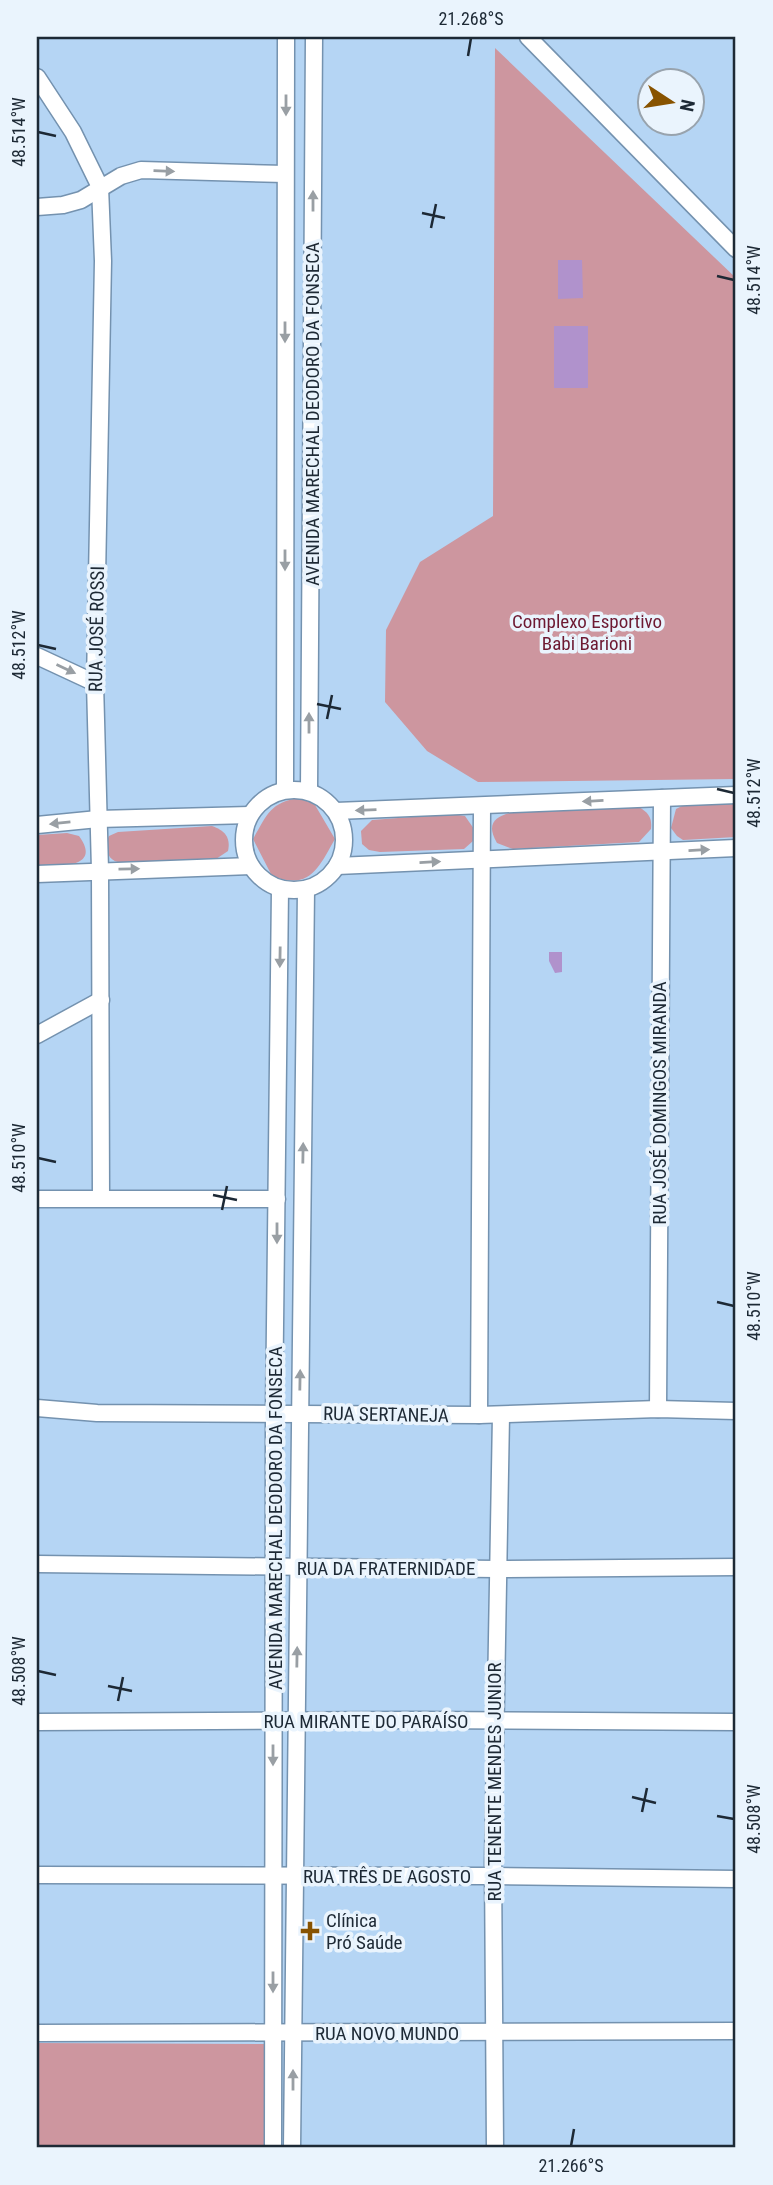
<svg xmlns="http://www.w3.org/2000/svg" width="773" height="2185" font-family="'Roboto Condensed',sans-serif">
  <style>
    .green { fill: #cd969f }
    .water { fill: #b092cc }
    .lines { fill: none; stroke-linecap: round; stroke-linejoin: round }
    .minor-casing { stroke: #7492af; stroke-width: 19 }
    .minor { stroke: #fff; stroke-width: 16 }
    .oneway { fill: #999fa4 }
    .ticks { fill: none; stroke: #1d2935; stroke-width: 2.5 }
    .poi-dot { fill: #885300; stroke: #eaf4fd; stroke-width: 2.5 }
    .labels { text-anchor: middle; stroke-width: 7; stroke-linejoin: round; paint-order: stroke }
    .street-label { font-size: 19px; fill: #1d2935; stroke: #eaf4fd }
    .park-label { font-size: 19px; fill: #6d1932; stroke: #eaf4fd }
    .poi-label { font-size: 19px; fill: #1d2935; stroke: #eaf4fd; text-anchor: start }
    .neatline { fill: none; stroke: #1d2935; stroke-width: 2.5 }
    .ticks-label { font-size: 18px; text-anchor: middle; fill: #1d2935 }
  </style>
  <rect width="100%" height="100%" fill="#b5d5f4"/>
  <g class="green">
    <polygon points="495,48 736,278 736,779 478,782 427,751 385,702 386,630 420,562 493,516"/>
    <path d="M300,798L315,805L335,839C319,867 310,891 272,876L253,839C267,815 270,802 300,798Z"/>
    <polygon points="736,803 736,837 683,840 677,836 671,828 676,809 684,805"/>
    <path d="M639,807C649,813 652,818 651,829L639,842L513,849L497,843C486,824 494,817 513,812Z"/>
    <polygon points="451,814 465,816 474,829 473,841 464,849 380,852 369,850 362,844 361,831 372,820"/>
    <path d="M212,826C224,830 231,837 228,851L216,859L122,863C110,861 108,856 105,844L109,836L118,832Z"/>
    <path d="M67,833L79,836C103,869 57,866 37,867V835Z"/>
    <polygon points="37,2043 264,2044 265,2148 37,2148"/>
  </g>
  <g class="water">
    <polygon points="558,260 582,260 583,298 558,299"/>
    <rect x="554" y="326" width="34" height="62"/>
    <polygon points="549,952 562,952 562,972 555,973 549,961"/>
  </g>
  <g class="lines">
    <g class="minor-casing">
      <g id="minor">
        <polyline points="528,37 736,249"/>
        <polyline points="37,77 73,132 100,187 103,261 95,683 100,870 101,1198"/>
        <polyline points="37,207 63,205 81,200 121,176 141,170 285,174"/>
        <polyline points="37,656 95,683"/>
        <circle cx="294" cy="840" r="50"/>
        <polyline points="285,790 286,37"/>
        <polyline points="309,791 314,37"/>
        <polyline points="336,811 736,795"/>
        <polyline points="37,825 98,819 250,815"/>
        <polyline points="337,866 736,848"/>
        <polyline points="37,874 251,866"/>
        <polyline points="37,1035 101,1000"/>
        <polyline points="37,1199 277,1199"/>
        <polyline points="37,1408 97,1413 479,1415 658,1409 736,1411"/>
        <polyline points="658,1409 662,798"/>
        <polyline points="479,1415 482,806"/>
        <polyline points="37,1564 496,1569 736,1567"/>
        <polyline points="37,1722 416,1720 736,1722"/>
        <polyline points="37,1875 493,1876 736,1879"/>
        <polyline points="37,2033 736,2031"/>
        <polyline points="273,2148 274,1412 280,889"/>
        <polyline points="292,2148 306,889"/>
        <polyline points="495,2148 493,1863 501,1415"/>
      </g>
    </g>
    <use href="#minor" class="minor"/>
  </g>
  <defs><path id="oneway-solid" d="M-6-.8H1V-3.2L6.5 0L1 3.2V.8H-6Z" transform="scale(1.75)"/></defs>
  <g class="oneway">
    <use href="#oneway-solid" transform="translate(286 105) rotate(90)"/>
    <use href="#oneway-solid" transform="translate(164 171) rotate(2)"/>
    <use href="#oneway-solid" transform="translate(313 201) rotate(-90)"/>
    <use href="#oneway-solid" transform="translate(285 332) rotate(90)"/>
    <use href="#oneway-solid" transform="translate(285 560) rotate(90)"/>
    <use href="#oneway-solid" transform="translate(66 669) rotate(25)"/>
    <use href="#oneway-solid" transform="translate(309 723) rotate(-90)"/>
    <use href="#oneway-solid" transform="translate(593 801) rotate(177)"/>
    <use href="#oneway-solid" transform="translate(366 810) rotate(178)"/>
    <use href="#oneway-solid" transform="translate(60 823) rotate(174)"/>
    <use href="#oneway-solid" transform="translate(699 850) rotate(-3)"/>
    <use href="#oneway-solid" transform="translate(430 862) rotate(-3)"/>
    <use href="#oneway-solid" transform="translate(129 869) rotate(-1)"/>
    <use href="#oneway-solid" transform="translate(280 957) rotate(91)"/>
    <use href="#oneway-solid" transform="translate(303 1153) rotate(-89)"/>
    <use href="#oneway-solid" transform="translate(277 1233) rotate(90)"/>
    <use href="#oneway-solid" transform="translate(300 1380) rotate(-89)"/>
    <use href="#oneway-solid" transform="translate(297 1657) rotate(-89)"/>
    <use href="#oneway-solid" transform="translate(273 1755) rotate(90)"/>
    <use href="#oneway-solid" transform="translate(273 1982) rotate(90)"/>
    <use href="#oneway-solid" transform="translate(293 2080) rotate(-90)"/>
  </g>
  <path class="ticks" d="M468,56L471,38M38,132L56,136M422,213L445,218M431,228L436,204M717,276L734,280M38,645L56,649M317,704L341,709M327,719L332,695M717,789L734,793M38,1158L56,1162M213,1195L237,1200M222,1210L227,1186M717,1302L734,1306M38,1671L56,1675M108,1686L132,1691M118,1701L123,1677M632,1797L656,1803M642,1812L647,1788M717,1816L734,1819M571,2146L574,2129"/>
  <path class="poi-dot" d="M306.5 1920.5h7v7h7v7h-7v7h-7v-7h-7v-7h7z"/>
  <g class="labels">
    <g class="street-label">
      <text transform="translate(312 414) rotate(-90)" y="7">AVENIDA MARECHAL DEODORO DA FONSECA</text>
      <text transform="translate(96 629) rotate(-89)" y="7">RUA JOSÉ ROSSI</text>
      <text transform="translate(659 1103) rotate(-90)" y="7">RUA JOSÉ DOMINGOS MIRANDA</text>
      <text transform="translate(386 1414) rotate(1)" y="7">RUA SERTANEJA</text>
      <text transform="translate(275 1518) rotate(-90)" y="7">AVENIDA MARECHAL DEODORO DA FONSECA</text>
      <text x="386" y="1575">RUA DA FRATERNIDADE</text>
      <text x="366" y="1728">RUA MIRANTE DO PARAÍSO</text>
      <text transform="translate(494 1782) rotate(-90)" y="7">RUA TENENTE MENDES JUNIOR</text>
      <text x="387" y="1883">RUA TRÊS DE AGOSTO</text>
      <text x="387" y="2040">RUA NOVO MUNDO</text>
    </g>
    <g class="park-label">
      <text x="587" y="628">Complexo Esportivo<tspan x="587" dy="22">Babi Barioni</tspan></text>
    </g>
    <g class="poi-label">
      <text x="326" y="1927">Clínica<tspan x="326" dy="22">Pró Saúde</tspan></text>
    </g>
  </g>
  <rect width="773" height="2185" fill="none" stroke="#eaf4fd" stroke-width="77"/>
  <g transform="translate(671 102) rotate(102)"><circle r="33" fill="#eaf4fd" stroke="#98a3ad" stroke-width="2"/>
  <path d="M0-5L12 26L0 18L-12 26Z" fill="#885300"/>
  <text y="-10" font-size="19" font-weight="bold" text-anchor="middle" fill="#1d2935">N</text>
  </g>
  <rect x="38" y="38" width="696" height="2108" class="neatline"/>
  <g class="ticks-label">
    <text x="471" y="25">21.268°S</text>
    <text transform="translate(19 132) rotate(-90)" y="6">48.514°W</text>
    <text transform="translate(754 280) rotate(-90)" y="6">48.514°W</text>
    <text transform="translate(19 645) rotate(-90)" y="6">48.512°W</text>
    <text transform="translate(754 793) rotate(-90)" y="6">48.512°W</text>
    <text transform="translate(19 1158) rotate(-90)" y="6">48.510°W</text>
    <text transform="translate(754 1306) rotate(-90)" y="6">48.510°W</text>
    <text transform="translate(19 1671) rotate(-90)" y="6">48.508°W</text>
    <text transform="translate(754 1819) rotate(-90)" y="6">48.508°W</text>
    <text x="571" y="2172">21.266°S</text>
  </g>
</svg>
